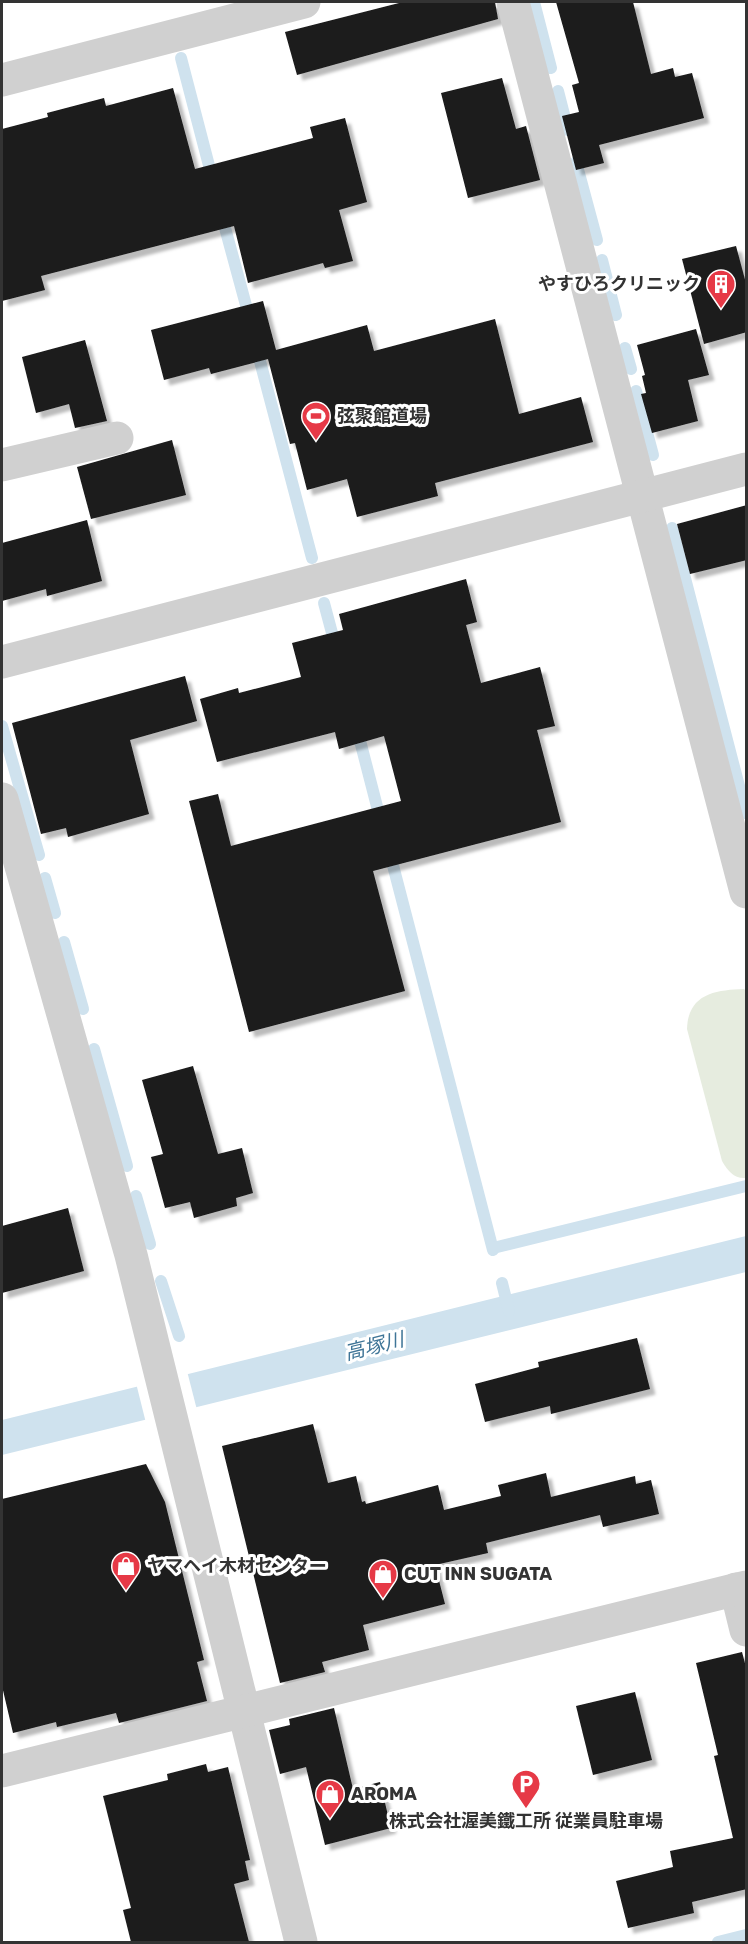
<svg xmlns="http://www.w3.org/2000/svg" width="748" height="1944" font-family="Rubik,'Noto Sans JP',sans-serif">
  <style>
    .green { fill: #e6ecdf }
    .water { fill: #cfe2ee }
    .pier { fill: #fff }
    .lines { fill: none; stroke-linecap: round; stroke-linejoin: round }
    .stream { stroke: #cfe2ee; stroke-width: 12 }
    .building { fill: #1a1a1a; filter: url(#shadow) }
    .street { stroke: #d0d0d0; stroke-width: 33 }
    .labels { text-anchor: middle; stroke-width: 6; stroke-linejoin: round; paint-order: stroke }
    .poi-label { font-size: 18px; font-weight: bold; fill: #333; stroke: #fff; text-anchor: start }
    .water-label { font-size: 20px; font-style: italic; fill: #3f7597; stroke: #fff }
  </style>
  <defs>
    <filter id="shadow"><feDropShadow dx="5.5" dy="5.5" stdDeviation="1.5" flood-color="#0004"/></filter>
  </defs>
  <rect width="100%" height="100%" fill="#fff"/>
  <path class="green" d="M744,989L746,991V1178C734,1179 728,1171 722,1161L687,1029C688,994 715,990 744,989Z"/>
  <polygon class="water" points="746,1236 746,1272 2,1455 2,1420"/>
  <polygon class="pier" points="187,1371 197,1410 146,1423 136,1383"/>
  <g class="lines">
    <g class="stream">
      <polyline points="534,2 551,68"/>
      <polyline points="181,58 213,181"/>
      <polyline points="558,91 568,130"/>
      <polyline points="576,162 597,240"/>
      <polyline points="221,213 250,320"/>
      <polyline points="602,260 616,315"/>
      <polyline points="256,346 312,558"/>
      <polyline points="625,348 631,369"/>
      <polyline points="636,391 653,455"/>
      <polyline points="672,528 746,813"/>
      <polyline points="324,603 336,648"/>
      <polyline points="2,726 39,855"/>
      <polyline points="357,729 381,822"/>
      <polyline points="389,850 493,1250"/>
      <polyline points="45,878 55,913"/>
      <polyline points="64,942 83,1009"/>
      <polyline points="94,1049 127,1166"/>
      <polyline points="136,1196 150,1244"/>
      <polyline points="493,1248 746,1186"/>
      <polyline points="161,1281 179,1336"/>
      <polyline points="502,1283 509,1311"/>
      <polyline points="718,1942 746,1935"/>
    </g>
  </g>
  <g class="building">
    <polygon points="403,2 495,2 498,19 297,75 285,32"/>
    <polygon points="556,2 633,2 651,74 673,68 675,77 692,73 704,118 599,145 604,163 576,170 562,116 579,112 572,85 579,83"/>
    <polygon points="502,78 516,129 526,126 540,180 468,198 441,93"/>
    <polygon points="173,88 195,169 313,138 310,127 345,118 367,202 339,210 353,261 325,268 323,263 248,283 234,226 41,276 45,290 2,301 2,129 48,117 47,113 104,98 106,106"/>
    <polygon points="736,246 747,287 747,332 704,344 682,259"/>
    <polygon points="263,301 276,350 367,325 374,351 495,319 519,414 581,397 593,442 435,483 438,496 357,517 347,479 307,490 295,443 290,444 268,359 211,374 209,368 164,380 151,330"/>
    <polygon points="696,329 709,375 688,380 698,421 652,433 641,394 646,393 642,376 645,375 637,345"/>
    <polygon points="85,340 107,421 75,428 69,404 36,413 22,357"/>
    <polygon points="172,440 186,495 91,519 77,467"/>
    <polygon points="747,505 747,560 690,574 677,524"/>
    <polygon points="87,520 102,581 47,596 46,589 2,601 2,543"/>
    <polygon points="466,579 477,622 466,625 481,683 540,667 555,726 537,730 561,822 373,871 405,991 249,1032 189,801 218,794 231,846 401,801 384,736 339,749 335,732 217,762 200,699 238,688 239,693 301,677 292,643 343,630 339,614"/>
    <polygon points="185,676 197,721 130,740 149,814 68,837 66,828 41,834 12,723"/>
    <polygon points="193,1066 218,1154 242,1148 253,1193 236,1198 237,1206 194,1218 190,1202 165,1208 151,1157 163,1154 142,1080"/>
    <polygon points="68,1208 84,1271 2,1293 2,1226"/>
    <polygon points="637,1338 650,1389 551,1414 550,1406 485,1422 475,1384 539,1367 538,1362"/>
    <polygon points="313,1424 328,1483 356,1476 362,1502 365,1501 366,1504 438,1485 444,1510 501,1496 498,1485 546,1473 551,1497 635,1476 636,1484 651,1480 659,1514 603,1527 600,1515 486,1543 488,1553 435,1565 445,1604 363,1625 369,1650 322,1662 325,1672 280,1683 222,1446"/>
    <polygon points="146,1464 165,1502 204,1660 197,1662 207,1701 119,1723 116,1713 57,1727 56,1722 13,1733 2,1686 2,1499"/>
    <polygon points="742,1652 747,1671 747,1889 692,1902 694,1913 628,1928 616,1881 673,1867 670,1851 733,1838 714,1756 718,1755 696,1663"/>
    <polygon points="635,1692 652,1760 593,1775 576,1706"/>
    <polygon points="334,1708 353,1789 380,1782 391,1828 325,1845 306,1767 280,1774 269,1730 290,1725 289,1719"/>
    <polygon points="206,1764 208,1772 228,1767 250,1860 245,1861 249,1880 234,1884 249,1942 131,1942 123,1910 131,1908 103,1796 168,1780 167,1774"/>
  </g>
  <g class="lines">
    <g class="street">
      <polyline points="513,2 746,892"/>
      <polyline points="2,80 304,2"/>
      <polyline points="2,465 117,438"/>
      <polyline points="2,662 746,469"/>
      <polyline points="2,799 131,1255 301,1942"/>
      <polyline points="736,1589 746,1630"/>
      <polyline points="2,1771 746,1587"/>
    </g>
  </g>
  <defs>
    <g id="building-pin" transform="scale(1.5)"><path d="M0 17L-7.5 6A9.5 9.5 0 1 1 7.5 6Z" fill="#e63946" stroke="#fff"/><path d="M-4-6H4V6H1V3H-1V6H-4ZM-2.5-4.3h1.7v1.8h-1.7ZM.8-4.3h1.7v1.8H.8ZM-2.5-1h1.7V.8h-1.7ZM.8-1h1.7V.8H.8Z" fill="#fff"/></g>
    <g id="stadium-pin" transform="scale(1.5)"><path d="M0 17L-7.5 6A9.5 9.5 0 1 1 7.5 6Z" fill="#e63946" stroke="#fff"/><path d="M0-5a6.5 5 0 1 0 0 10a6.5 5 0 1 0 0-10ZM-3.5-1.8h7v3.6h-7Z" fill="#fff"/></g>
    <g id="shop-pin" transform="scale(1.5)"><path d="M0 17L-7.5 6A9.5 9.5 0 1 1 7.5 6Z" fill="#e63946" stroke="#fff"/><path d="M-5-2.5h2.3a2.7 3.5 0 0 1 5.4 0H5L5.5 6h-11ZM-1.5-2.5h3a1.5 2.3 0 0 0-3 0Z" fill="#fff"/></g>
    <g id="parking-pin" transform="scale(1.5)"><path d="M0 17L-7.5 6A9.5 9.5 0 1 1 7.5 6Z" fill="#e63946" stroke="#fff"/><path d="M-3.5-5.5H1a3.5 3.5 0 0 1 0 7H-1V5.5H-3.5ZM-1-3.4V-.6H.8a1.4 1.4 0 0 0 0-2.8Z" fill="#fff"/></g>
  </defs>
  <g fill-rule="evenodd">
    <use href="#building-pin" x="721" y="284"/>
    <use href="#stadium-pin" x="316" y="416"/>
    <use href="#shop-pin" x="126" y="1566"/>
    <use href="#shop-pin" x="383" y="1574"/>
    <use href="#parking-pin" x="526" y="1784"/>
    <use href="#shop-pin" x="330" y="1794"/>
  </g>
  <g class="labels">
    <g class="poi-label">
      <text x="700" y="290" text-anchor="end">やすひろクリニック</text>
      <text x="337" y="422">弦聚館道場</text>
      <text x="147" y="1572">ヤマヘイ木材センター</text>
      <text x="404" y="1580">CUT INN SUGATA</text>
      <text x="351" y="1800">AROMA</text>
      <text x="526" y="1827" text-anchor="middle">株式会社渥美鐵工所 従業員駐車場</text>
    </g>
    <g class="water-label">
      <text transform="translate(374 1346) rotate(-14)" y="7">高塚川</text>
    </g>
  </g>
  <rect width="748" height="1944" fill="none" stroke="#333333" stroke-width="6"/>
</svg>
